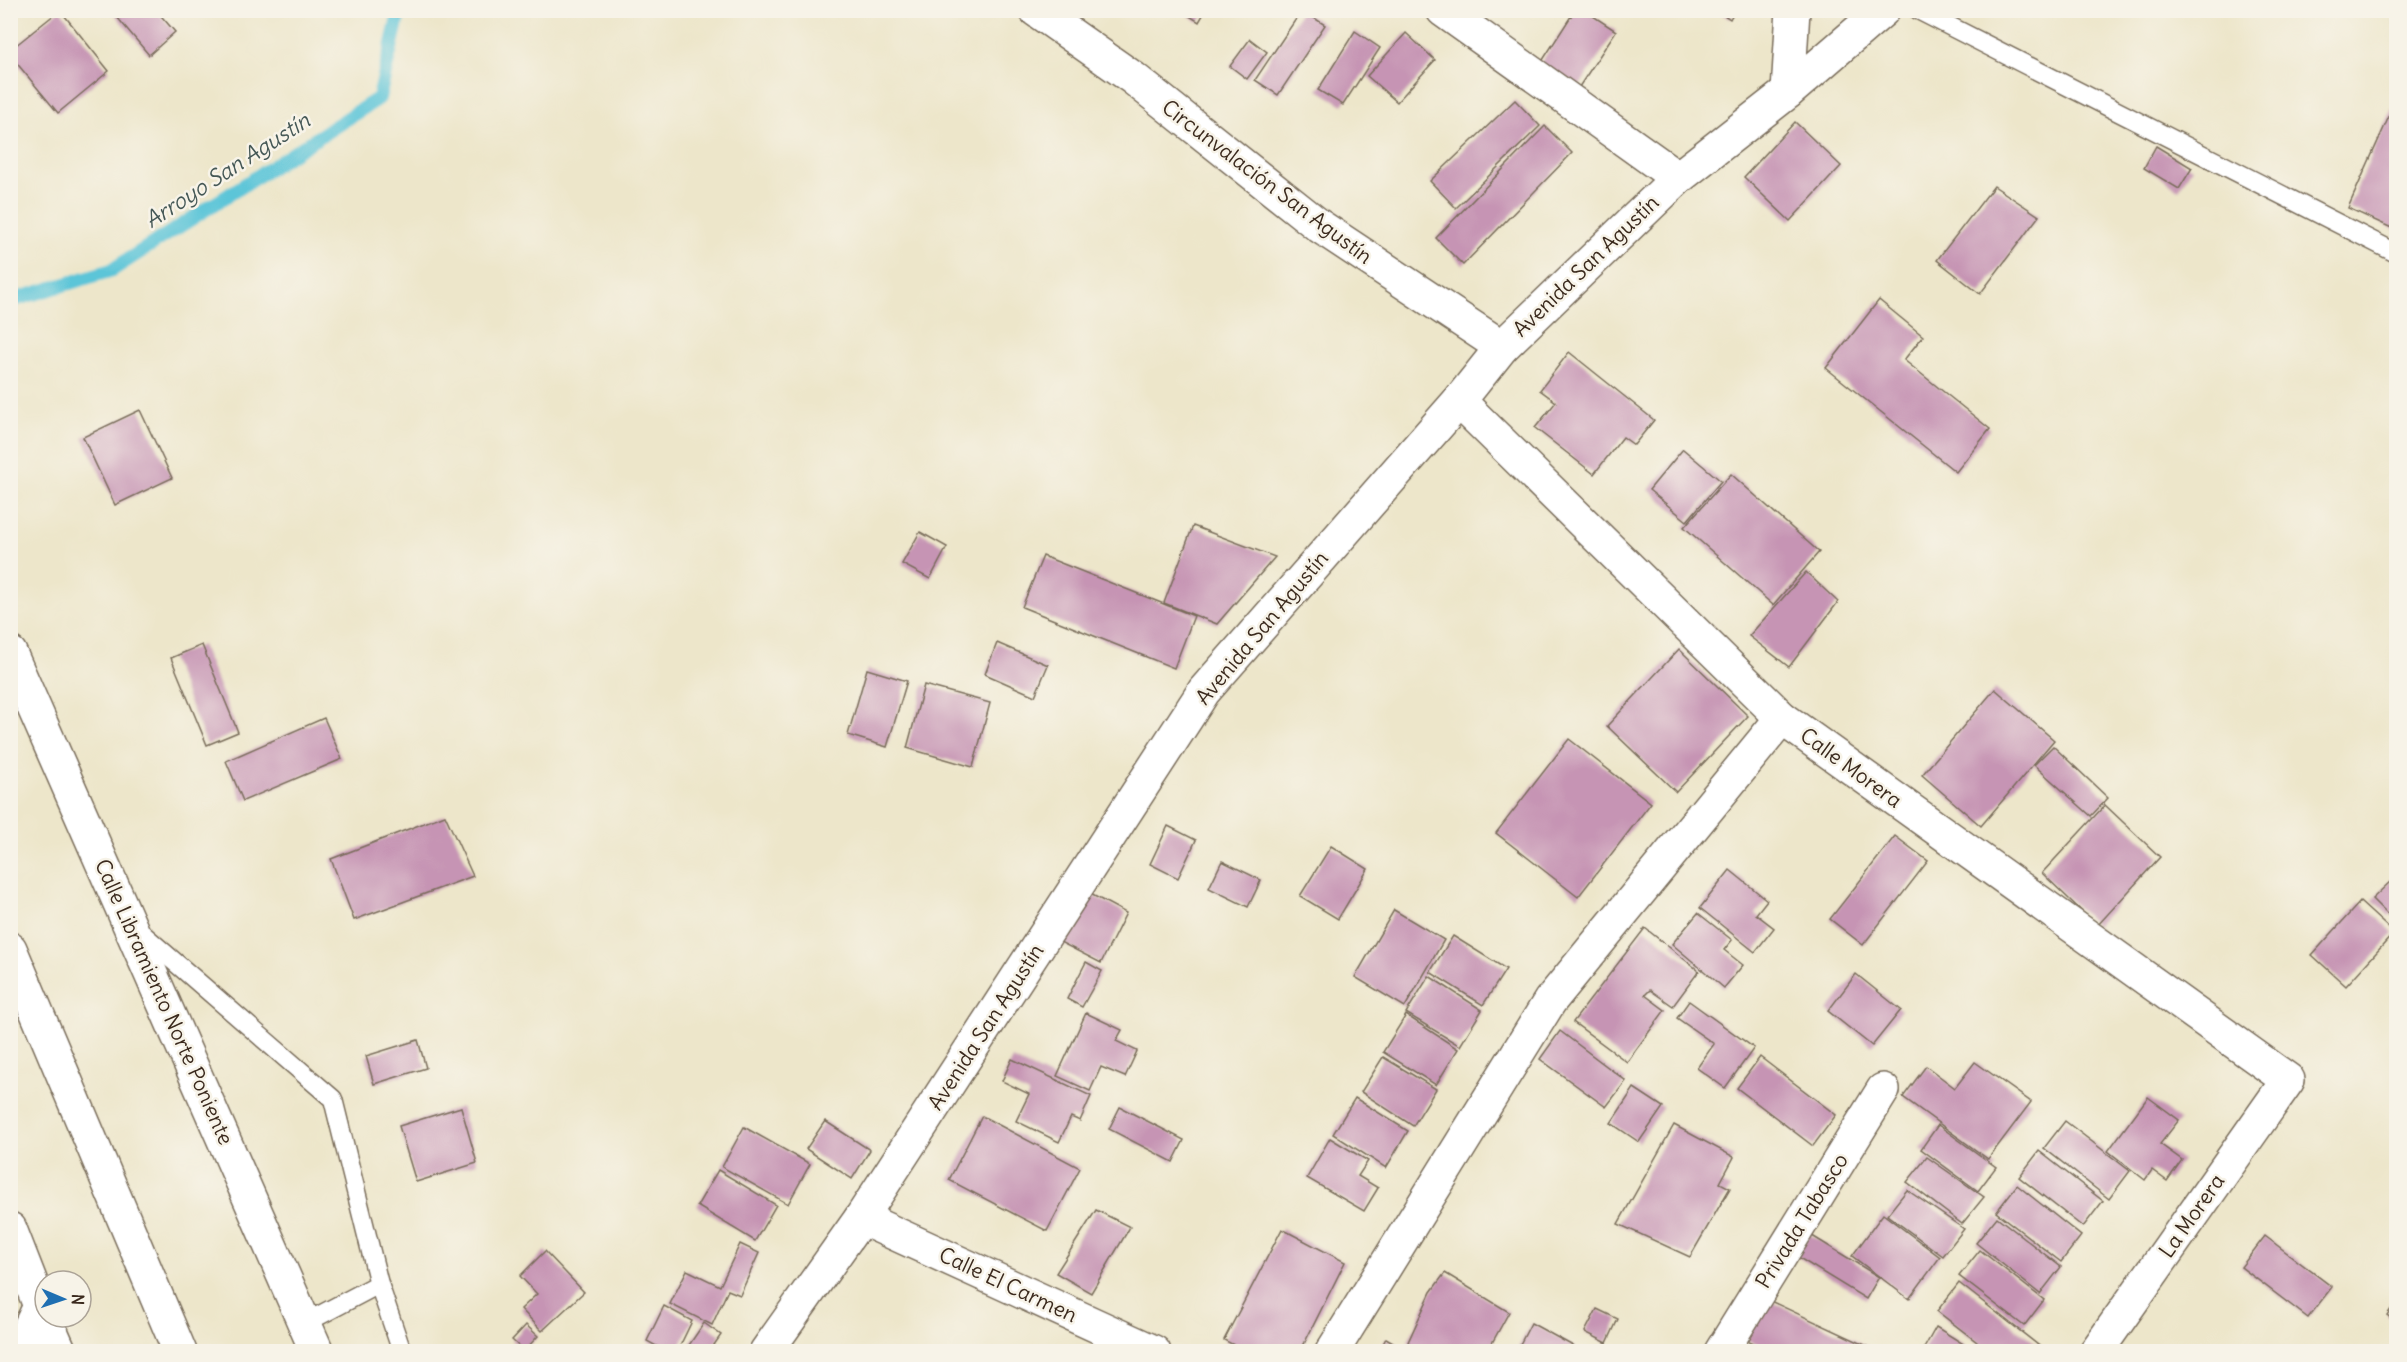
<svg xmlns="http://www.w3.org/2000/svg" width="2407" height="1362" font-family="Delius,sans-serif">
  <style>
    .lines { fill: none; stroke-linecap: round; stroke-linejoin: round }
    .stream { stroke: #5cc5d8; stroke-width: 14 }
    .building { fill: #c694b4 }
    .lane-casing { stroke: #796c5a; stroke-width: 21 }
    .street-casing { stroke: #796c5a; stroke-width: 36 }
    .highway-casing { stroke: #796c5a; stroke-width: 36 }
    .lane { stroke: #fff; stroke-width: 18 }
    .street { stroke: #fff; stroke-width: 33 }
    .highway { stroke: #fff; stroke-width: 33 }
    .labels { text-anchor: middle; stroke-width: 5; stroke-linejoin: round; paint-order: stroke }
    .street-label { font-size: 21px; fill: #3b2a1e; stroke: #f7f3e8 }
    .water-label { font-size: 22px; font-style: italic; fill: #455856; stroke: #f7f3e8 }
  </style>
  <rect width="100%" height="100%" fill="#f7f3e8"/>
  <filter id="ink" filterUnits="userSpaceOnUse"><feTurbulence type="fractalNoise" baseFrequency=".0167" numOctaves="2"/><feDisplacementMap in="SourceGraphic" scale="12" xChannelSelector="R" yChannelSelector="G"/><feConvolveMatrix kernelMatrix="1 2 1 2 8 2 1 2 1" color-interpolation-filters="sRGB"/></filter>
  <filter id="wash" filterUnits="userSpaceOnUse"><feTurbulence type="fractalNoise" baseFrequency=".008" numOctaves="4" result="noise"/><feDisplacementMap in="SourceGraphic" scale="24" xChannelSelector="R" yChannelSelector="G"/><feGaussianBlur stdDeviation="1.35" result="paint"/><feColorMatrix in="noise" values="0 0 0 0 0 0 0 0 0 0 0 0 0 0 0 0 0 1.4 0 .05"/><feComposite in="paint" operator="in"/></filter>
  <g filter="url(#wash)">
    <rect width="100%" height="100%" fill="#ede6ca"/>
    <g class="lines">
      <polyline class="stream" points="10,301 112,270 379,98 400,10"/>
    </g>
    <g id="blocks">
      <g class="building">
        <polygon points="60,10 109,71 58,113 10,55 10,50"/>
        <polygon points="111,10 156,10 175,32 149,55"/>
        <polygon points="1180,10 1206,10 1199,22"/>
        <polygon points="1302,10 1325,25 1278,95 1255,80"/>
        <polygon points="1575,10 1584,10 1616,31 1577,90 1539,66"/>
        <polygon points="1716,10 1735,10 1730,19"/>
        <polygon points="1355,31 1380,48 1343,105 1318,90"/>
        <polygon points="1406,33 1435,60 1397,102 1367,76"/>
        <polygon points="1250,39 1267,52 1247,79 1230,66"/>
        <polygon points="1515,100 1540,126 1456,208 1430,181"/>
        <polygon points="2396,101 2396,230 2348,208"/>
        <polygon points="1795,122 1841,166 1790,221 1744,177"/>
        <polygon points="1545,126 1572,153 1463,265 1436,238"/>
        <polygon points="2156,146 2192,168 2179,189 2144,168"/>
        <polygon points="1994,186 2039,216 1980,294 1937,260"/>
        <polygon points="1879,300 1923,336 1904,360 1990,429 1956,472 1826,368"/>
        <polygon points="1569,352 1654,420 1634,445 1623,437 1594,474 1535,428 1556,402 1540,390"/>
        <polygon points="140,410 172,478 115,505 83,437"/>
        <polygon points="1683,449 1721,481 1687,521 1649,490"/>
        <polygon points="1731,474 1819,552 1773,605 1684,527"/>
        <polygon points="1193,526 1275,557 1217,624 1164,603"/>
        <polygon points="920,532 947,547 930,579 902,564"/>
        <polygon points="1043,556 1194,616 1174,668 1022,607"/>
        <polygon points="1806,572 1838,602 1789,667 1749,636"/>
        <polygon points="997,643 1048,665 1035,696 985,674"/>
        <polygon points="202,645 238,732 207,745 171,658"/>
        <polygon points="1679,649 1748,716 1676,792 1607,726"/>
        <polygon points="867,669 907,681 887,747 848,735"/>
        <polygon points="924,685 990,703 973,767 907,748"/>
        <polygon points="1995,689 2054,740 1981,826 1922,775"/>
        <polygon points="324,718 342,759 243,801 226,761"/>
        <polygon points="1569,739 1651,803 1578,897 1496,833"/>
        <polygon points="2053,746 2108,798 2091,816 2034,765"/>
        <polygon points="2105,805 2160,857 2097,926 2042,873"/>
        <polygon points="445,815 473,876 354,920 331,859"/>
        <polygon points="1168,826 1196,840 1178,878 1150,864"/>
        <polygon points="1895,836 1928,861 1863,945 1830,919"/>
        <polygon points="1331,846 1368,869 1338,919 1300,896"/>
        <polygon points="1222,861 1261,880 1248,907 1209,888"/>
        <polygon points="1730,870 1767,900 1756,914 1774,928 1755,952 1700,908"/>
        <polygon points="2392,880 2396,885 2396,909 2389,916 2372,899"/>
        <polygon points="1083,890 1126,913 1101,963 1058,941"/>
        <polygon points="2360,902 2394,933 2346,986 2312,955"/>
        <polygon points="1394,910 1444,940 1405,1007 1355,977"/>
        <polygon points="1698,913 1732,940 1724,950 1743,965 1724,988 1672,944"/>
        <polygon points="1645,928 1699,971 1673,1006 1650,990 1645,995 1665,1010 1627,1062 1573,1022"/>
        <polygon points="1453,936 1506,969 1483,1005 1430,972"/>
        <polygon points="1086,962 1102,971 1082,1007 1067,999"/>
        <polygon points="1856,974 1901,1010 1872,1046 1828,1011"/>
        <polygon points="1429,976 1482,1010 1460,1046 1406,1013"/>
        <polygon points="1689,1001 1754,1048 1725,1088 1697,1068 1714,1044 1677,1018"/>
        <polygon points="1086,1013 1122,1030 1116,1041 1137,1051 1125,1077 1101,1067 1090,1091 1057,1076"/>
        <polygon points="1406,1015 1458,1049 1436,1085 1383,1052"/>
        <polygon points="1560,1031 1626,1081 1606,1107 1540,1059"/>
        <polygon points="418,1040 426,1068 374,1084 366,1056"/>
        <polygon points="1383,1057 1436,1089 1413,1126 1361,1092"/>
        <polygon points="1760,1057 1836,1115 1813,1146 1737,1088"/>
        <polygon points="1012,1059 1091,1096 1080,1121 1071,1117 1059,1142 1016,1121 1029,1094 1002,1081"/>
        <polygon points="1975,1062 2031,1102 1988,1159 1903,1097 1926,1066 1955,1088"/>
        <polygon points="1634,1088 1663,1107 1639,1142 1611,1123"/>
        <polygon points="2148,1097 2179,1120 2160,1144 2182,1160 2167,1181 2152,1170 2145,1180 2108,1151"/>
        <polygon points="1355,1098 1408,1131 1386,1168 1333,1134"/>
        <polygon points="461,1107 477,1163 416,1182 399,1126"/>
        <polygon points="1120,1107 1184,1140 1173,1162 1109,1129"/>
        <polygon points="982,1116 1080,1168 1047,1231 949,1180"/>
        <polygon points="825,1121 870,1150 852,1179 806,1149"/>
        <polygon points="2065,1121 2130,1171 2109,1199 2044,1148"/>
        <polygon points="1674,1125 1734,1157 1720,1183 1730,1188 1690,1257 1618,1224"/>
        <polygon points="1938,1125 1996,1167 1978,1191 1921,1149"/>
        <polygon points="744,1127 810,1164 788,1204 722,1167"/>
        <polygon points="1330,1138 1368,1161 1358,1176 1378,1188 1364,1211 1307,1178"/>
        <polygon points="2039,1151 2103,1201 2083,1227 2019,1177"/>
        <polygon points="1927,1157 1984,1197 1962,1224 1907,1182"/>
        <polygon points="718,1170 776,1205 755,1241 697,1206"/>
        <polygon points="2017,1185 2081,1236 2061,1262 1996,1212"/>
        <polygon points="1907,1190 1964,1229 1943,1256 1887,1215"/>
        <polygon points="1096,1210 1130,1227 1091,1293 1056,1273"/>
        <polygon points="1883,1214 1940,1257 1909,1299 1852,1256"/>
        <polygon points="1997,1217 2061,1267 2040,1294 1976,1243"/>
        <polygon points="1282,1229 1345,1262 1300,1352 1247,1352 1224,1340"/>
        <polygon points="1809,1234 1879,1277 1866,1299 1796,1256"/>
        <polygon points="2265,1236 2332,1287 2308,1318 2241,1267"/>
        <polygon points="740,1244 759,1253 740,1295 728,1290 712,1325 670,1304 687,1270 720,1286"/>
        <polygon points="1980,1250 2044,1300 2024,1326 1959,1276"/>
        <polygon points="545,1251 584,1292 542,1331 521,1309 537,1294 520,1276"/>
        <polygon points="1445,1273 1509,1312 1487,1352 1422,1352 1408,1342 1431,1292"/>
        <polygon points="1959,1283 2047,1352 1990,1352 1937,1311"/>
        <polygon points="1764,1298 1880,1352 1772,1352 1745,1339"/>
        <polygon points="2396,1302 2396,1322 2387,1315"/>
        <polygon points="664,1306 692,1321 677,1352 667,1352 647,1341"/>
        <polygon points="1597,1309 1618,1319 1607,1343 1585,1332"/>
        <polygon points="704,1323 721,1335 709,1352 693,1352 687,1348"/>
        <polygon points="1531,1323 1584,1352 1516,1352"/>
        <polygon points="526,1325 538,1336 524,1351 512,1340"/>
        <polygon points="1936,1327 1965,1345 1961,1352 1922,1352"/>
        <polygon points="1386,1338 1410,1352 1379,1352"/>
      </g>
    </g>
  </g>
  <g filter="url(#ink)">
    <use href="#blocks" fill-opacity="0" stroke="#796c5a" stroke-width="1.5"/>
    <g class="lines">
      <g class="lane-casing">
        <g id="lane">
          <polyline points="1918,10 2396,253"/>
          <polyline points="139,931 333,1099 379,1284 402,1352"/>
          <polyline points="305,1323 379,1284"/>
        </g>
      </g>
      <g class="street-casing">
        <g id="street">
          <polyline points="1036,10 1133,78 1318,225 1502,347"/>
          <polyline points="1443,10 1678,178"/>
          <polyline points="1788,92 1793,10"/>
          <polyline points="1459,401 1782,718 2288,1080 2096,1352"/>
          <polyline points="861,1218 1154,1352"/>
          <polyline points="10,1229 40,1306 60,1352"/>
          <polyline points="18,1352 40,1306"/>
          <polyline points="766,1352 861,1218 1204,691 1459,401 1502,347 1678,178 1788,92 1883,10"/>
          <polyline points="1332,1352 1550,1001 1782,718"/>
          <polyline points="1721,1352 1883,1090"/>
        </g>
      </g>
      <g class="highway-casing">
        <g id="highway">
          <polyline points="10,653 317,1352"/>
          <polyline points="10,949 180,1352"/>
        </g>
      </g>
      <use href="#lane" class="lane"/>
      <use href="#street" class="street"/>
      <use href="#highway" class="highway"/>
    </g>
  </g>
  <g class="labels">
    <g class="street-label">
      <text transform="translate(1267 182) rotate(37)" y="7">Circunvalación San Agustín</text>
      <text transform="translate(1586 266) rotate(-44)" y="7">Avenida San Agustín</text>
      <text transform="translate(1262 628) rotate(-50)" y="7">Avenida San Agustín</text>
      <text transform="translate(1851 768) rotate(36)" y="7">Calle Morera</text>
      <text transform="translate(164 1002) rotate(66)" y="7">Calle Libramiento Norte Poniente</text>
      <text transform="translate(986 1027) rotate(-57)" y="7">Avenida San Agustín</text>
      <text transform="translate(2192 1216) rotate(-55)" y="7">La Morera</text>
      <text transform="translate(1802 1221) rotate(-58)" y="7">Privada Tabasco</text>
      <text transform="translate(1008 1285) rotate(25)" y="7">Calle El Carmen</text>
    </g>
    <g class="water-label">
      <text transform="translate(227 170) rotate(-33)" y="8">Arroyo San Agustín</text>
    </g>
  </g>
  <rect width="2407" height="1362" fill="none" stroke="#f7f3e8" stroke-width="36"/>
  <g transform="translate(63 1299) rotate(92)"><circle r="28" fill="#f7f3e8" stroke="#aca397" stroke-width="1.5"/>
  <path d="M0-4.5L10 22L0 15L-10 22Z" fill="#1f6fb2"/>
  <text y="-9" font-size="16" font-weight="bold" text-anchor="middle" fill="#3b2a1e">N</text>
  </g>
</svg>
